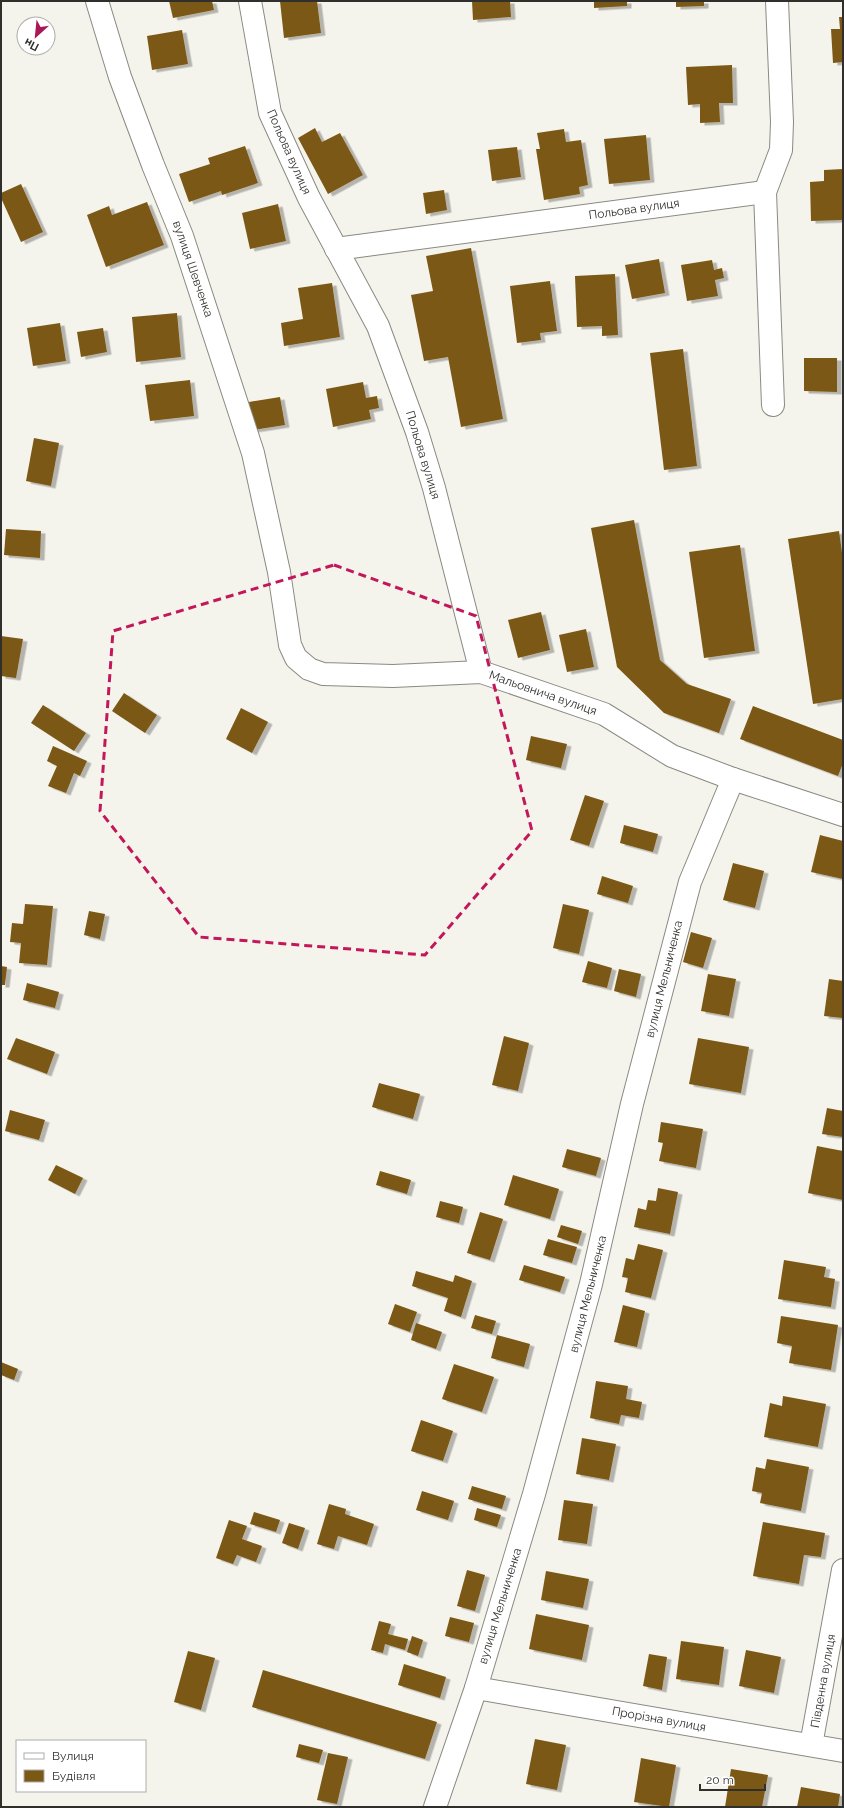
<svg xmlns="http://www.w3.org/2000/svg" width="844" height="1808" font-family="Raleway,sans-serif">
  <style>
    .building { fill: #7b5814; filter: url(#shadow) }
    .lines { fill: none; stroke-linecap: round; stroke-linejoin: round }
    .street-casing { stroke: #8a8982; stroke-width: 24 }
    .street { stroke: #fff; stroke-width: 22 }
    .marked { fill: none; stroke: #c2185b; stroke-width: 3; stroke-dasharray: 8 5; stroke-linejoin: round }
    .labels { text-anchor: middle; stroke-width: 4; stroke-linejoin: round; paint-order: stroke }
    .street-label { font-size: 12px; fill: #302f2c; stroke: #fff }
  </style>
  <defs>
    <filter id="shadow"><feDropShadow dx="4.5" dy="2.5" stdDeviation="0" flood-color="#0004"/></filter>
  </defs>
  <rect width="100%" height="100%" fill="#f5f4ec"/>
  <g class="building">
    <polygon points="169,1 212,1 214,10 173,18"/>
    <polygon points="280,1 317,1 321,33 284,38"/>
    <polygon points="472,1 510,1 511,17 473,20"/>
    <polygon points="594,1 627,1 627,6 594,8"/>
    <polygon points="676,1 704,1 704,6 676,7"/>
    <polygon points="839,17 843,17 843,62 833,63 831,29 840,29"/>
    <polygon points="182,30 188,64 152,70 147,36"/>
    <polygon points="732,65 733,103 719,103 720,122 700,123 700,104 688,105 686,67"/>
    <polygon points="315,128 322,142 340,133 363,175 328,194 298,138"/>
    <polygon points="564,129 566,142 581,140 588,185 579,187 580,194 544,200 536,149 540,149 537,133"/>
    <polygon points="646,135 650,180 609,184 604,139"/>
    <polygon points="245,146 258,183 222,195 221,191 189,202 179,174 210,164 208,158"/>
    <polygon points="517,147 521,177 492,181 488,150"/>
    <polygon points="843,169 843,220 811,221 810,182 824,181 824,170"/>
    <polygon points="21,184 43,232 21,242 1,198 1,193"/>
    <polygon points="444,190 447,210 426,214 423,193"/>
    <polygon points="147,202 164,245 106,267 87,215 109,206 112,215"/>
    <polygon points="278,204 286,241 250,249 242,213"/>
    <polygon points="471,248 503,419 461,427 448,357 424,361 411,295 433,291 426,256"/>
    <polygon points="659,259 665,293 632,299 625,265"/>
    <polygon points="712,260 714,270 722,268 724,278 715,280 718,296 687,301 681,265"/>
    <polygon points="615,274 618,335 602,336 602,326 577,327 575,276"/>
    <polygon points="550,281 557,331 540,333 541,340 517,343 510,286"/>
    <polygon points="332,283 340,337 284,346 281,323 303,319 298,288"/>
    <polygon points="177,313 181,357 136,362 132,317"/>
    <polygon points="60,323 66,361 33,366 27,328"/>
    <polygon points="103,328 107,352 81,357 77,332"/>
    <polygon points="683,349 697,466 664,470 650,353"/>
    <polygon points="804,358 837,358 837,392 804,391"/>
    <polygon points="190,380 194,416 150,421 145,385"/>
    <polygon points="363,382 366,398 377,396 379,408 369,410 371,419 333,427 326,389"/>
    <polygon points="280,397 285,425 253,430 249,402"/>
    <polygon points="34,438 59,443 51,486 26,481"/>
    <polygon points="634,520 660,660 687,684 731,699 719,733 664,713 617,667 591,528"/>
    <polygon points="6,529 41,531 40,558 4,555"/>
    <polygon points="839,531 843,560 843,699 813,704 788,539"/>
    <polygon points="740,545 755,651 704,658 689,552"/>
    <polygon points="541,612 550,650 518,658 508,620"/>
    <polygon points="586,629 594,667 567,672 559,635"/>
    <polygon points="1,636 23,639 16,678 1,676"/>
    <polygon points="124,693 157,715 145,733 112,711"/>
    <polygon points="43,705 86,733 74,751 31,723"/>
    <polygon points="753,706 843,740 843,763 838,776 740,739"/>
    <polygon points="241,708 268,722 252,753 226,739"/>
    <polygon points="531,736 567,744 561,768 526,760"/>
    <polygon points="53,746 87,761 80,776 74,773 66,793 48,786 57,766 47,761"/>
    <polygon points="585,795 604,801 589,846 570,840"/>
    <polygon points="624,825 658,834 653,852 620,843"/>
    <polygon points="820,835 843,841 843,879 811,872"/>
    <polygon points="733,863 764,871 755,908 723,900"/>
    <polygon points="602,876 633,886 628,903 597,894"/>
    <polygon points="25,904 53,906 47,965 19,963 21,943 10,942 12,923 23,924"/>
    <polygon points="563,904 589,910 579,954 553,948"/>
    <polygon points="89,911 105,914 100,939 84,935"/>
    <polygon points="691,932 712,938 703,968 683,962"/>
    <polygon points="588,961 612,968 607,988 582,982"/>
    <polygon points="1,966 7,967 5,985 1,985"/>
    <polygon points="619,969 641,974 636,997 614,991"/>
    <polygon points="708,974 736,979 729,1016 701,1011"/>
    <polygon points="829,979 843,981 843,1018 824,1016"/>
    <polygon points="27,983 59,992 55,1008 23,1000"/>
    <polygon points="504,1036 529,1043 518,1091 492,1085"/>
    <polygon points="16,1038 55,1052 47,1074 7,1059"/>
    <polygon points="698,1038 749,1047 741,1093 689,1084"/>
    <polygon points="379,1083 420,1094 413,1119 372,1107"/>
    <polygon points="827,1108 843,1111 843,1137 822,1134"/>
    <polygon points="10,1110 45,1120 39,1140 5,1131"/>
    <polygon points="661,1122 703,1129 696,1168 659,1161 663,1143 658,1142"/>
    <polygon points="817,1146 843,1151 843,1200 808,1193"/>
    <polygon points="567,1149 601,1158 596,1176 562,1167"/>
    <polygon points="56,1165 83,1178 75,1194 48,1180"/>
    <polygon points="380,1171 411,1180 407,1194 376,1185"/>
    <polygon points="513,1175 559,1189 550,1219 504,1205"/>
    <polygon points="658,1188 678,1192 670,1234 634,1227 638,1208 646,1210 648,1200 656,1201"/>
    <polygon points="440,1201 463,1207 459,1223 436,1217"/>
    <polygon points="480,1212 503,1219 490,1260 467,1253"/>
    <polygon points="561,1225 582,1231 578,1244 557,1237"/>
    <polygon points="548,1239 577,1247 572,1263 543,1255"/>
    <polygon points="638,1244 663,1250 651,1298 625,1292 628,1278 622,1277 626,1258 634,1260"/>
    <polygon points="784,1260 826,1267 824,1277 835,1279 831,1307 778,1299"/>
    <polygon points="524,1265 565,1277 560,1292 519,1280"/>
    <polygon points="416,1271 453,1282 455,1275 472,1281 461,1317 444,1311 448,1298 412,1286"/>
    <polygon points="395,1304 417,1312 410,1332 388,1324"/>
    <polygon points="623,1305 645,1311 637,1347 614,1342"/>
    <polygon points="475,1315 496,1321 492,1334 471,1328"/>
    <polygon points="781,1316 838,1325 831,1370 789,1363 792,1346 777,1343"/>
    <polygon points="416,1323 442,1332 436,1349 411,1340"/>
    <polygon points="497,1335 530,1344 524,1367 491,1358"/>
    <polygon points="1,1362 18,1369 14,1380 1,1375"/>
    <polygon points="454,1364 494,1377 482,1412 442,1399"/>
    <polygon points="596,1381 628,1386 626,1399 642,1402 639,1418 621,1415 619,1424 590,1418"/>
    <polygon points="783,1396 826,1404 818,1447 764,1437 770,1403 782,1406"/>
    <polygon points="421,1420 453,1431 443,1461 411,1451"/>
    <polygon points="582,1438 616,1444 609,1480 576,1474"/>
    <polygon points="767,1459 809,1467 801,1511 760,1503 762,1493 752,1491 756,1467 765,1469"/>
    <polygon points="472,1486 506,1496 502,1509 468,1499"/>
    <polygon points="422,1491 454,1501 448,1520 416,1510"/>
    <polygon points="564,1500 593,1504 587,1544 558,1540"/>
    <polygon points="329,1504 346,1509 345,1514 374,1524 367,1545 338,1536 334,1549 317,1544"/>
    <polygon points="477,1508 501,1515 497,1527 474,1520"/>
    <polygon points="254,1512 280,1520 276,1532 250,1524"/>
    <polygon points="229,1520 247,1526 242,1539 262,1546 256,1562 237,1555 233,1564 216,1558"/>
    <polygon points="763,1522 825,1533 821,1557 804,1555 799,1584 753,1576"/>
    <polygon points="289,1523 305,1528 298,1549 282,1543"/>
    <polygon points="467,1570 485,1575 475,1611 457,1606"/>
    <polygon points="546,1571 589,1579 583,1608 541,1600"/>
    <polygon points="536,1614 589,1625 582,1660 529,1649"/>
    <polygon points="450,1617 474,1623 469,1642 445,1636"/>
    <polygon points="379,1621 391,1624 388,1634 408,1639 405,1650 385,1644 383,1653 371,1650"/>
    <polygon points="412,1636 423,1640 418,1656 407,1652"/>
    <polygon points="681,1641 724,1647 719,1685 676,1679"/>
    <polygon points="746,1650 781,1657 774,1693 739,1686"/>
    <polygon points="188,1651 215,1658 201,1710 174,1702"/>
    <polygon points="649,1654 667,1657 662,1690 643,1686"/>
    <polygon points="404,1664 446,1677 440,1698 398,1685"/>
    <polygon points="263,1670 437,1722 425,1759 252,1707"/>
    <polygon points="535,1739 566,1745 557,1790 526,1784"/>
    <polygon points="299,1744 323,1750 319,1763 296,1757"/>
    <polygon points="328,1753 348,1757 337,1804 317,1800"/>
    <polygon points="641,1758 676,1765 669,1807 634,1802"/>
    <polygon points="731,1769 768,1775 762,1807 725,1807"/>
    <polygon points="801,1787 840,1794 838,1807 797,1807"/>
  </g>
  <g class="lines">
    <g class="street-casing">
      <g id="street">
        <polyline points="97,1 120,77 153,165 182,236 253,453 279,572 290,645 296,658 309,669 323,674 393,676 481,672 604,714 672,756 733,779 843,815"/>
        <polyline points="250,1 270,113 309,198 378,326 417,432 434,488 481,672"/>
        <polyline points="336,249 765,192"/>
        <polyline points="773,405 765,192 781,150 782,122 777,1"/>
        <polyline points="476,1688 843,1751"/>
        <polyline points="811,1745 843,1570"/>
        <polyline points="435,1807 476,1688 534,1494 591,1284 632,1104 690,882 733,779"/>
      </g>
    </g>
    <use href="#street" class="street"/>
  </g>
  <path class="marked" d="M334,565L476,616L532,831L425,955L199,937L100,811L113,631Z"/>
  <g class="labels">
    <g class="street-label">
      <text transform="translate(289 152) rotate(66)" y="4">Польова вулиця</text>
      <text transform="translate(634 209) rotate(-8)" y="4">Польова вулиця</text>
      <text transform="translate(193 269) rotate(71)" y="4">вулиця Шевченка</text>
      <text transform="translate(423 455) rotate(73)" y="4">Польова вулиця</text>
      <text transform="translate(543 693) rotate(19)" y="4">Мальовнича вулиця</text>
      <text transform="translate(664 979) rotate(-76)" y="4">вулиця Мельниченка</text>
      <text transform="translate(588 1294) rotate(-76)" y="4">вулиця Мельниченка</text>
      <text transform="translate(500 1606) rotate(-73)" y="4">вулиця Мельниченка</text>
      <text transform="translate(823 1681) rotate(-80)" y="4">Південна вулиця</text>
      <text transform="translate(659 1719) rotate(10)" y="4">Прорізна вулиця</text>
    </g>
  </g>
  <rect width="844" height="1808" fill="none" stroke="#302f2c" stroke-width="4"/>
  <rect x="16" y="1740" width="130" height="52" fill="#ffffff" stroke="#acacab"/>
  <rect x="24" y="1753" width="20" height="6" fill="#ffffff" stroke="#acacab"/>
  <text x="52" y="1760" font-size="12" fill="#302f2c">Вулиця</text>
  <rect x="24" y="1770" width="20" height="12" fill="#7b5814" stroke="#acacab"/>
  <text x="52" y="1780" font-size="12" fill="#302f2c">Будівля</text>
  <g transform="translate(36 36) rotate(207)"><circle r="19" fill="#ffffff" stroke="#acacab"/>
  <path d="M0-3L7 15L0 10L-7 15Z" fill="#a81857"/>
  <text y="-6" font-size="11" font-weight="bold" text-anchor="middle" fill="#302f2c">Пн</text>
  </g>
  <path d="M700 1784v6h65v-6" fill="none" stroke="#302f2c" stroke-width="2"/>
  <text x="706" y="1784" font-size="12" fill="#302f2c" stroke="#ffffff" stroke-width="3" paint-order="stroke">20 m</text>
</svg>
